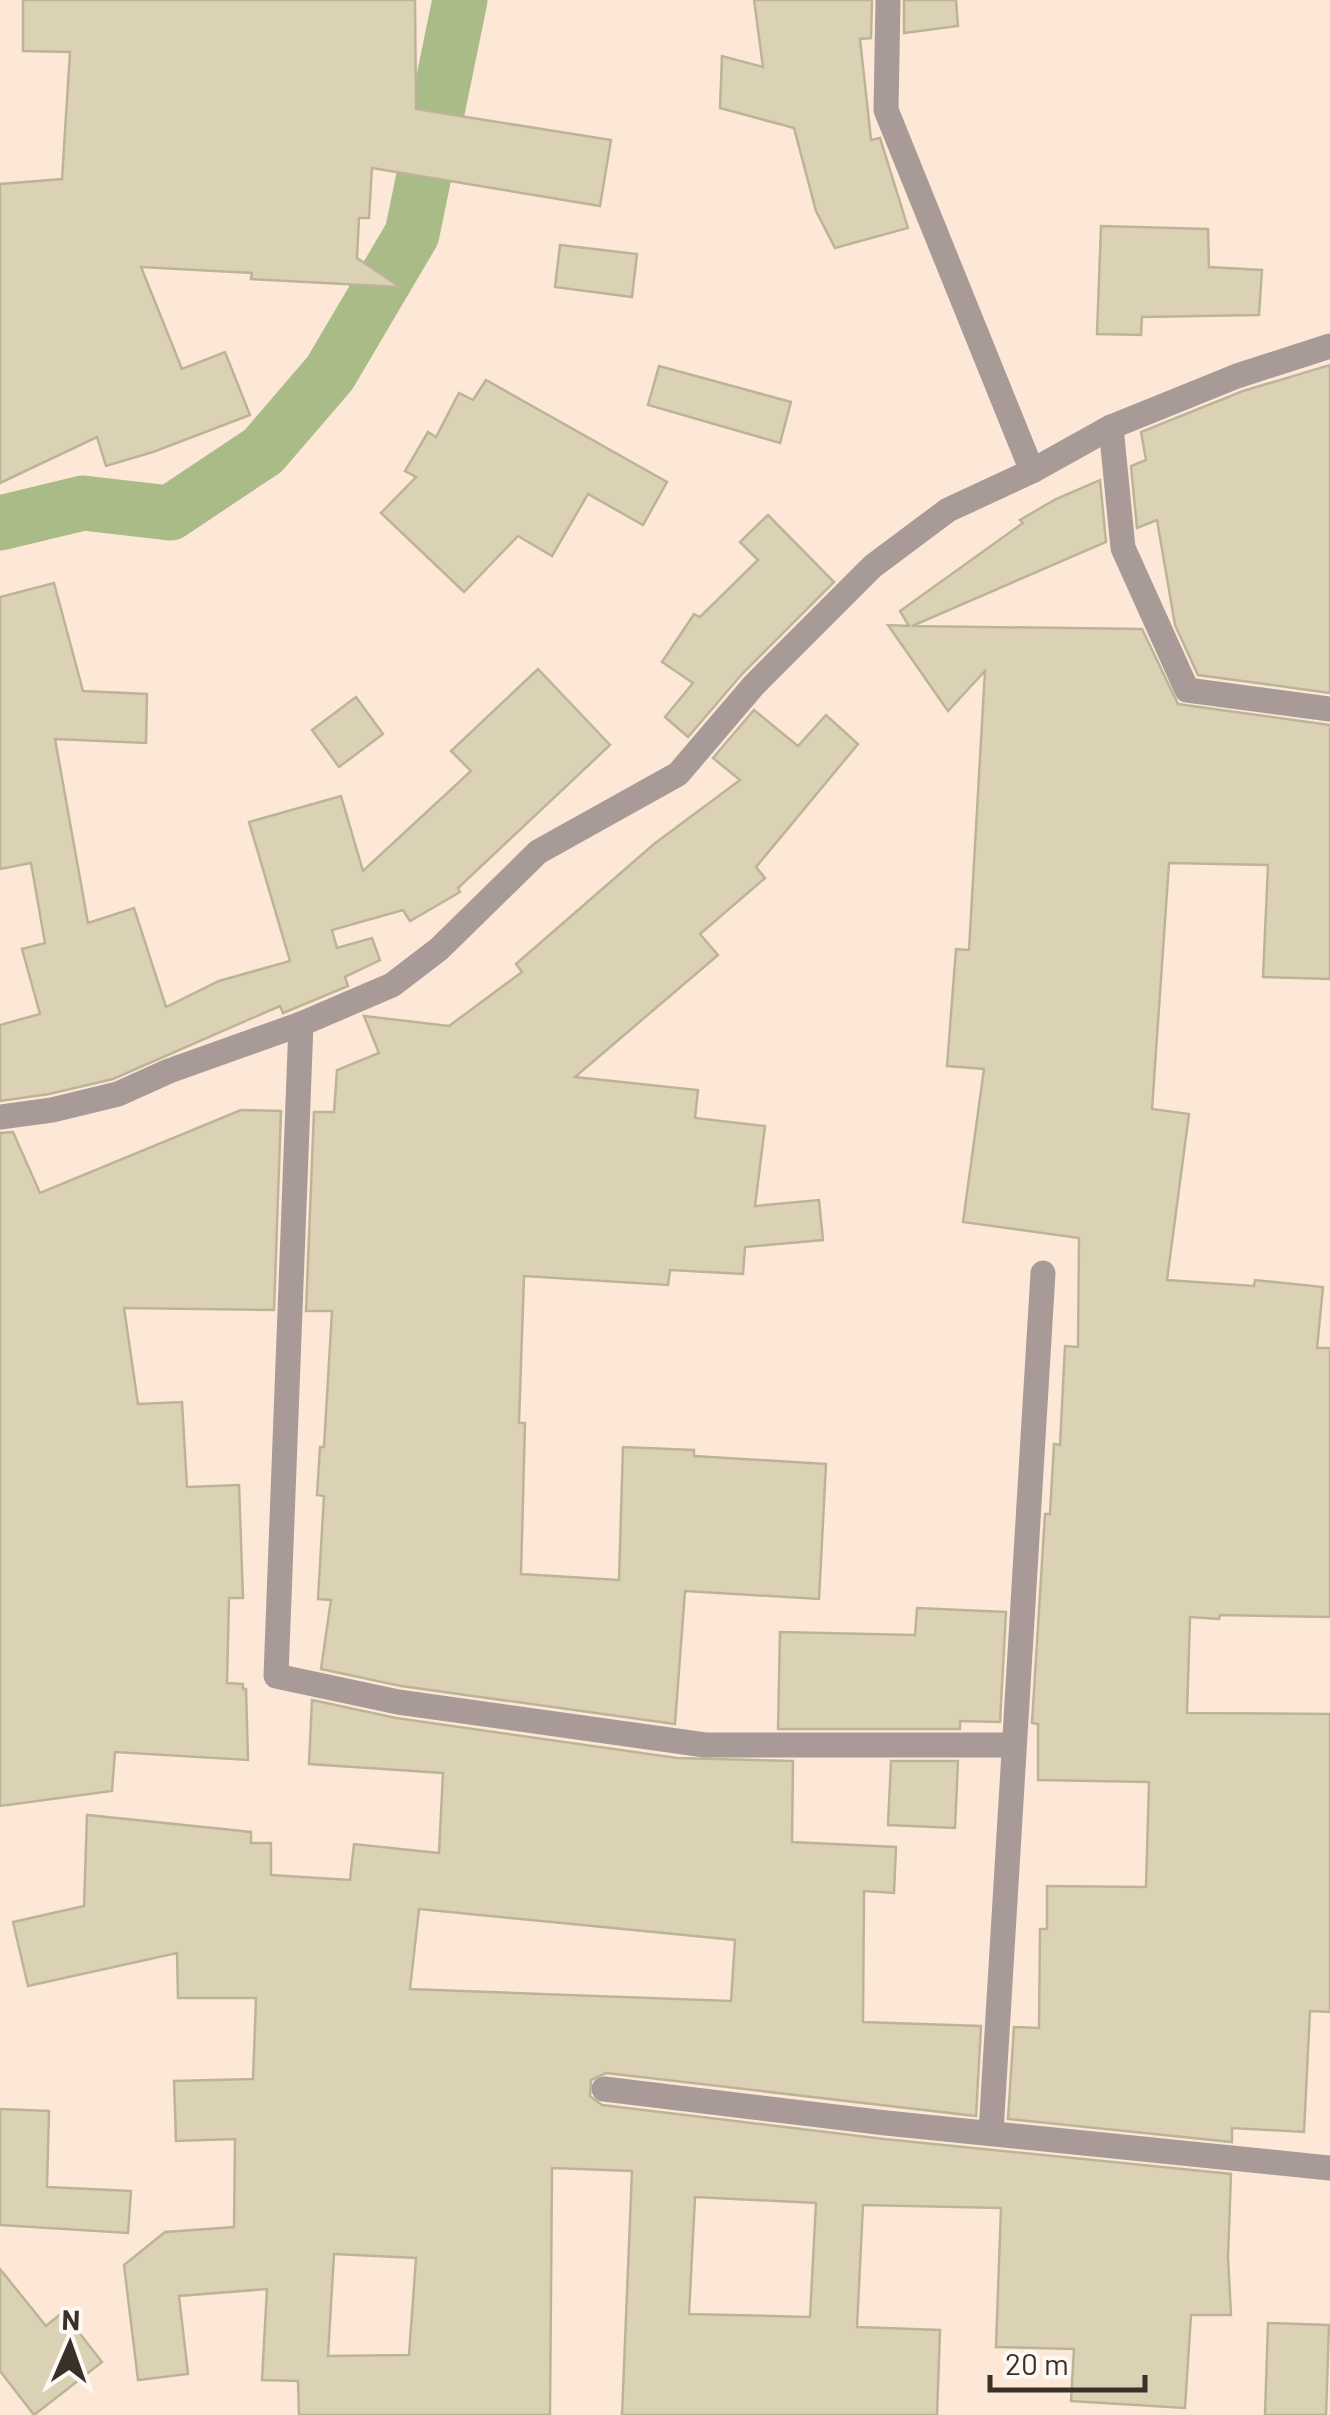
<svg xmlns="http://www.w3.org/2000/svg" width="1330" height="2415" font-family="Barlow,sans-serif">
  <style>
    .lines { fill: none; stroke-linecap: round; stroke-linejoin: round }
    .canal { stroke: #a9bb86; stroke-width: 55 }
    .building { fill: #dbd2b5; stroke: #bdb498; stroke-width: 2.5; fill-rule: evenodd }
    .minor { stroke: #a89a97; stroke-width: 25 }
  </style>
  <rect width="100%" height="100%" fill="#fde8d7"/>
  <g class="lines">
    <polyline class="canal" points="0,523 83,503 170,513 263,451 330,373 412,234 460,0"/>
  </g>
  <g class="building">
    <polygon points="23,0 415,0 416,109 611,140 600,206 372,168 369,218 359,218 357,258 400,287 251,279 252,273 141,267 182,369 225,352 250,415 153,452 106,466 97,437 0,483 0,184 62,179 70,52 23,51"/>
    <polygon points="754,0 872,0 871,38 860,39 871,140 880,138 908,228 835,248 816,211 794,128 720,108 722,56 763,67"/>
    <polygon points="904,0 956,0 958,26 904,33"/>
    <polygon points="1101,226 1208,229 1209,267 1262,270 1259,315 1142,317 1141,335 1097,334"/>
    <polygon points="560,245 637,254 632,297 555,287"/>
    <polygon points="1330,365 1330,693 1198,675 1175,625 1157,520 1137,528 1131,466 1146,460 1141,432 1243,391"/>
    <polygon points="659,366 791,402 780,443 648,405"/>
    <polygon points="486,380 667,482 643,525 588,494 552,556 518,536 464,592 381,513 416,477 405,471 428,432 436,437 459,393 473,400"/>
    <polygon points="1100,480 1106,542 912,626 1142,629 1178,704 1330,725 1330,979 1263,977 1268,865 1169,863 1152,1109 1189,1114 1167,1280 1254,1286 1255,1280 1323,1287 1317,1348 1330,1348 1330,1617 1220,1615 1219,1619 1190,1617 1187,1713 1330,1714 1330,2012 1310,2011 1304,2132 1232,2128 1232,2142 1008,2119 1014,2027 1039,2028 1040,1929 1047,1929 1047,1886 1146,1887 1149,1782 1038,1780 1038,1724 1032,1723 1045,1514 1050,1514 1054,1444 1060,1445 1065,1346 1078,1347 1079,1238 963,1222 984,1069 947,1066 956,949 969,950 985,671 948,711 888,625 909,626 900,611 1023,523 1020,520 1056,499"/>
    <polygon points="768,515 834,582 742,674 688,737 665,717 693,683 662,662 694,614 700,617 758,560 740,542"/>
    <polygon points="54,583 83,691 147,694 146,743 55,739 88,923 134,908 166,1007 219,981 290,961 249,822 341,796 363,871 471,771 451,751 538,669 610,745 458,888 460,892 410,921 403,910 332,930 337,948 372,938 380,960 345,977 348,986 283,1013 280,1006 113,1079 49,1094 0,1101 0,1025 40,1014 22,949 45,943 31,863 0,869 0,597"/>
    <polygon points="356,697 383,734 339,767 312,730"/>
    <polygon points="754,710 798,746 826,715 858,744 756,867 765,878 700,934 718,955 575,1077 698,1090 695,1118 765,1126 755,1206 819,1200 823,1240 745,1247 743,1274 670,1270 668,1285 524,1276 519,1423 525,1423 521,1574 619,1580 623,1447 694,1450 694,1456 826,1464 819,1599 685,1591 675,1724 401,1686 321,1669 331,1600 318,1599 324,1496 317,1495 320,1447 324,1447 332,1311 306,1311 314,1112 334,1112 337,1070 379,1053 364,1016 449,1026 522,972 516,964 654,844 740,780 713,758"/>
    <polygon points="241,1110 281,1111 274,1310 124,1308 138,1404 182,1402 187,1487 239,1485 243,1598 229,1598 227,1683 243,1684 243,1689 246,1689 248,1760 115,1752 112,1791 0,1806 0,1133 13,1132 40,1193"/>
    <polygon points="917,1608 1006,1612 1000,1722 960,1721 960,1729 778,1729 780,1632 915,1635"/>
    <path d="M312,1700L396,1718L677,1758L793,1761L792,1842L896,1847L894,1893L864,1891L863,2022L981,2026L976,2116L606,2073L591,2080L590,2096L602,2105L884,2139L1231,2174L1228,2257L1231,2315H1191L1185,2408L1071,2401L1074,2349L996,2347L1001,2208L863,2205L857,2327L940,2330L937,2415H622L632,2171L552,2168L550,2415H299L298,2381L262,2380L267,2289L179,2296L188,2374L138,2380L124,2265L165,2232L234,2227L235,2139L176,2141L174,2081L253,2079L256,1998H178L177,1953L28,1986L13,1922L84,1906L87,1815L251,1832V1843H271V1875L350,1880L354,1844L439,1853L443,1773L309,1764ZM419,1909L735,1940L731,2001L410,1989ZM695,2197L816,2203L810,2317L689,2314ZM334,2254L416,2258L409,2355L328,2356Z"/>
    <polygon points="891,1761 958,1761 955,1828 888,1825"/>
    <polygon points="0,2109 49,2111 47,2187 131,2191 128,2233 0,2225"/>
    <polygon points="0,2269 46,2326 63,2312 102,2362 34,2415 0,2371"/>
    <polygon points="1268,2323 1329,2325 1326,2415 1265,2415"/>
  </g>
  <g class="lines">
    <g class="minor">
      <polyline points="888,0 886,110 1032,471"/>
      <polyline points="1111,427 1123,548 1187,690 1330,709"/>
      <polyline points="301,1024 276,1676 398,1702 705,1745 1013,1745"/>
      <polyline points="0,1117 52,1110 118,1094 169,1071 301,1024 392,985 439,949 538,852 678,774 754,685 873,566 948,510 1032,471 1111,427 1237,376 1330,346"/>
      <polyline points="604,2089 886,2123 1330,2168"/>
      <polyline points="991,2132 1043,1273"/>
    </g>
  </g>
  <g transform="translate(70 2345) rotate(2)" stroke="#fef9f4" stroke-width="8" paint-order="stroke">
  <path d="M0-8L18 38L0 25L-18 38Z" fill="#393027"/>
  <text y="-15" font-size="28" font-weight="bold" text-anchor="middle" fill="#393027">N</text>
  </g>
  <path d="M990 2375v15h155v-15" fill="none" stroke="#393027" stroke-width="5"/>
  <text x="1005" y="2375" font-size="30" fill="#393027" stroke="#fef9f4" stroke-width="8" paint-order="stroke">20 m</text>
</svg>
